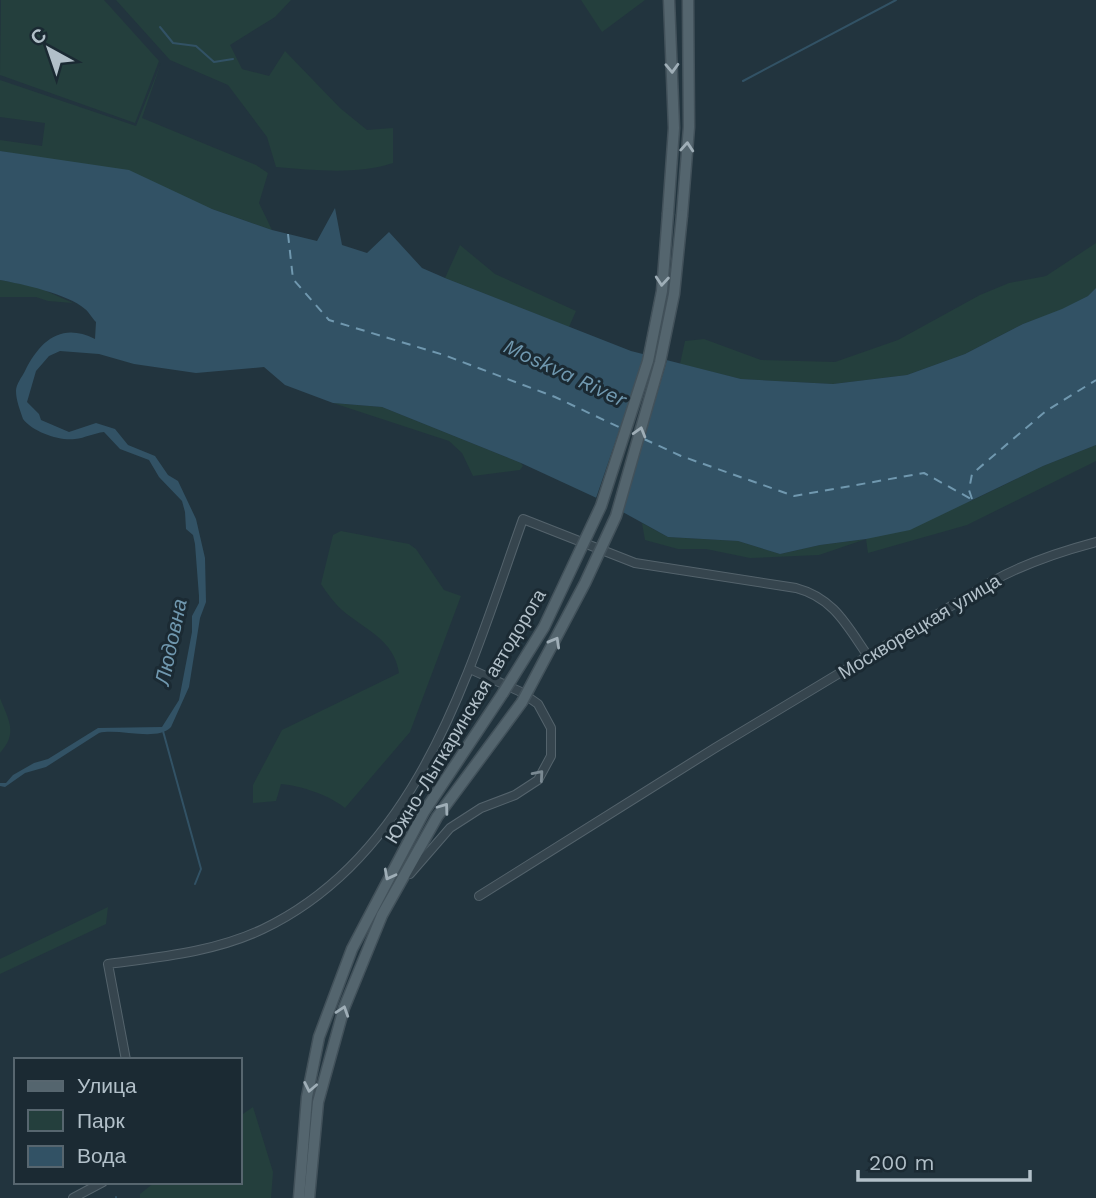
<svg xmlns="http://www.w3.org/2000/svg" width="1096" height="1198" font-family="'Work Sans',sans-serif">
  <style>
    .green { fill: #243f3d }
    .water { fill: #325265 }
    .pier { fill: #22343e }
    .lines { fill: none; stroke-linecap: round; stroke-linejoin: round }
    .stream { stroke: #325265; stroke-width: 2 }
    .ferry { stroke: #7098af; stroke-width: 2; stroke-dasharray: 9 7; stroke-linecap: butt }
    .minor-casing { stroke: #54636c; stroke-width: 10 }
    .major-casing { stroke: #42515a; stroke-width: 13 }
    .minor { stroke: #36454e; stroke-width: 8 }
    .major { stroke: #54656e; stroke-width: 10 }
    .major-bridge-casing { stroke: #42515a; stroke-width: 13; stroke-linecap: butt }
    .major-bridge { stroke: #54656e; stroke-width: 10 }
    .oneway { stroke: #9faeb7 }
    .oneway2 { stroke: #7a8992 }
    .labels { text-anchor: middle; stroke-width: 6; stroke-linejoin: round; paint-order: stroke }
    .street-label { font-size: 19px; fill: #b2c0c9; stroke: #1b2a33 }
    .water-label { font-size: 21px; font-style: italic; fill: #7098af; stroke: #1b2a33 }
  </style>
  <rect width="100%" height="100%" fill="#22343e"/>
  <g class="green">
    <polygon points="1,0 104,0 159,61 135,123 0,75"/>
    <path d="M116,0H291L275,17L230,45L242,69L269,76L285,51L340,108L367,130L393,128V163C356,175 314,170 276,167L267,137L228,85L170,60Z"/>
    <polygon points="581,0 645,0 602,32"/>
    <polygon points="161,63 142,118 256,165 268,173 259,203 272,230 212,209 22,155 0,151 0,140 42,146 45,123 0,117 0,80 136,126"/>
    <polygon points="1096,243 1096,288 1088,296 1062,310 1023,324 965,354 907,375 833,384 741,379 680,364 685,341 704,339 761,360 835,362 898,340 980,295 1009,283 1046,276"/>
    <polygon points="460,245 495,274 576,311 569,327 445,278"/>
    <polygon points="0,280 37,287 73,303 48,301 36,297 0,297"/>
    <polygon points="333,403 382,407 521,463 523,466 520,470 473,476 462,453 449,441"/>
    <polygon points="1096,445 1096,461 967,525 868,553 866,539 819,555 750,558 706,549 678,549 645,540 642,523 668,537 738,541 780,554 820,545 866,539 973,500 1043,466"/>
    <path d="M341,531L409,544L416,549L444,590L461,596L410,732L345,808C329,795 302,786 281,784L276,801L253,803V785L282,730L399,673C394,639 365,630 342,610C334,603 327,593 321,584L333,535Z"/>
    <path d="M0,698C9,721 18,733 0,753Z"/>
    <polygon points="108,907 106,924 0,974 0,959"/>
    <polygon points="253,1107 273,1172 271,1198 140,1198 140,1194 155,1182 240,1182 240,1116"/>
  </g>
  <path class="water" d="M0,151L129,170L212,209L272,230L317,241L335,208L342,245L367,253L389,232L422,268L445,278L631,351L741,379L833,384L907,375L965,354L1023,324L1062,309L1088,296L1096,288V445L1043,466L910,530L866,539L820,545L780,554L738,541L668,537L601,500L521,463L382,407L333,403L285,385L264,367L196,373L134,364L99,354L60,351L49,356L36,371L27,402L39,414L41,420L69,432L96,423L115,429L128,445L155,456L168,475L178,481L196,519L205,558L206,602L200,618L189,687L171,727C157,742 119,728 99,733L46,767L25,773L5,787L0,786V783H6L13,775L34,763L48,759L98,728L162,727L179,700L192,632V616L199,603V596L195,544L193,535L186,529L185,512L182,501L159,477L149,460L120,449L104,432C94,433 85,438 75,439C59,441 33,432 23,419C20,410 16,400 16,391C16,384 22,377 25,371C40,341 61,322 95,339L96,322C92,318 89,312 85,309C68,294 22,284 0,280Z"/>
  <polygon class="pier" points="644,351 668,357 621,515 595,501 640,370"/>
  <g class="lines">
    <g class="stream">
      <polyline points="160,27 173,43 196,46 214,62 233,59"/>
      <polyline points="743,81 896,0"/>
      <polyline points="163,731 201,869 195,884"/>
      <polyline points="116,1197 116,1198"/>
    </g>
    <g class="ferry">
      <polyline points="288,234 293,279 329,320 444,355 555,397 623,429"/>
      <polyline points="644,439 681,456 794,496 924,473 973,500"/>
      <polyline points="972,499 969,490 972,474 1046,411 1096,380"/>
    </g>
    <g class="minor-casing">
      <g id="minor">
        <polyline points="410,874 450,828 481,808 515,795 538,780 551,756 551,728 538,704 521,692 470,669"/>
        <path d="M479,896L715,748L991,582C1025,563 1058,552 1096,542"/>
        <path d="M126,1060L108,964C160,957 215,952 263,929C420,854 469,670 523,519L635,563L796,588C834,598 847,626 868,656"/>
        <polyline points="73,1198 103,1182"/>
      </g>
    </g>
    <g class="major-casing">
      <g id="major">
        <polyline points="668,213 674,128 669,0"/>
        <polyline points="682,215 689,127 688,0"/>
        <polyline points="299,1198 307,1097 319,1037 352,949 424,812 503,693"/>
        <polyline points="309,1198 318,1102 344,1008 382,915 437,817 522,702"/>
      </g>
    </g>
    <use href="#minor" class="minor"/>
    <use href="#major" class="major"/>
    <g class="major-bridge-casing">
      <g id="major-bridge">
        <polyline points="503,693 544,627 601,506 648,361 662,291 668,213"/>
        <polyline points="522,702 585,583 616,516 660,362 674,294 682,215"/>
      </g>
    </g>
    <use href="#major-bridge" class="major-bridge"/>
  </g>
  <defs><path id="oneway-chevron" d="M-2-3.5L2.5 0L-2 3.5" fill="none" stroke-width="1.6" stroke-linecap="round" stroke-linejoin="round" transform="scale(1.75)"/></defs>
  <g class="oneway">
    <use href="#oneway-chevron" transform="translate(672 68) rotate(88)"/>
    <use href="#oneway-chevron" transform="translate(687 147) rotate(-86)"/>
    <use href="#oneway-chevron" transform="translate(662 281) rotate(95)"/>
    <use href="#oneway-chevron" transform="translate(640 432) rotate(-74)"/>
    <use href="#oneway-chevron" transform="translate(555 642) rotate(-61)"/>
    <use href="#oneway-chevron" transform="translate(444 808) rotate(-54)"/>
    <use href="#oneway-chevron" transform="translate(389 875) rotate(118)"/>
    <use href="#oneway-chevron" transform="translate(343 1011) rotate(-72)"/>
    <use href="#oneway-chevron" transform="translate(310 1087) rotate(101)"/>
  </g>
  <use class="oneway2" href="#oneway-chevron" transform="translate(539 775) rotate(-49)"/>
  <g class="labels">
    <g class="street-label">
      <text transform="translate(919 626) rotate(-31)" y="7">Москворецкая улица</text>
      <text transform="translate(465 716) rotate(-59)" y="7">Южно-Лыткаринская автодорога</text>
    </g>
    <g class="water-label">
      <text transform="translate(565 373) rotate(25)" y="7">Moskva River</text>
      <text transform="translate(171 642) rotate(-78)" y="7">Людовна</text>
    </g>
  </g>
  <rect x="14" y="1058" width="228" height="126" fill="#1b2a33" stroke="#57666f" stroke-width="2"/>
  <rect x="28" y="1081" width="35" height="10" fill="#54656e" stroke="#57666f" stroke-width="2"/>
  <text x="77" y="1093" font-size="21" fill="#b2c0c9">Улица</text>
  <rect x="28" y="1110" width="35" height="21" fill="#243f3d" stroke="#57666f" stroke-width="2"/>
  <text x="77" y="1128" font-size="21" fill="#b2c0c9">Парк</text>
  <rect x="28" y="1146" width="35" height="21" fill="#325265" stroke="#57666f" stroke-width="2"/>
  <text x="77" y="1163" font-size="21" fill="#b2c0c9">Вода</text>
  <g transform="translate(49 49) rotate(320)" stroke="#1b2a33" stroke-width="5" paint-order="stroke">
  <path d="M0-5L12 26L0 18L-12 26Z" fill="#b2c0c9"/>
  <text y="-10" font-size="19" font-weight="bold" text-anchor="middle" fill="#b2c0c9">С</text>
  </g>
  <path d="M858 1170v10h172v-10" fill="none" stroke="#b2c0c9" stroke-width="3.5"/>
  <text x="869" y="1170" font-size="21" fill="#b2c0c9" stroke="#1b2a33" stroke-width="5" paint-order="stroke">200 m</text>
</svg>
